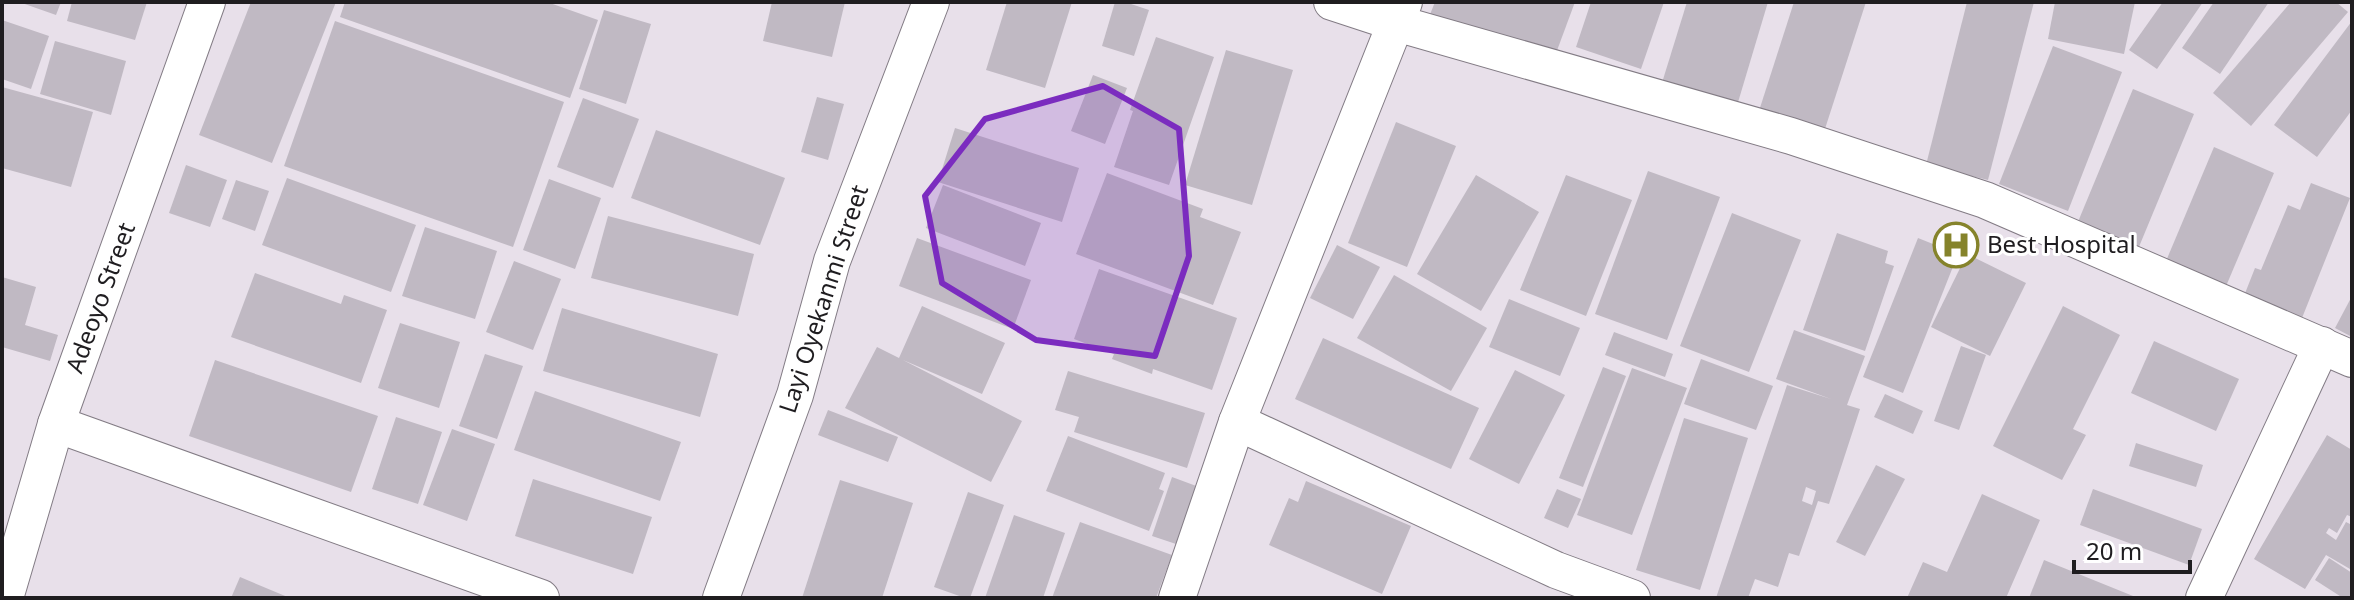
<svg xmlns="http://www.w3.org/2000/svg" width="2354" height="600" font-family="'Noto Sans',sans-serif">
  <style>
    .building { fill: #c0b9c3; fill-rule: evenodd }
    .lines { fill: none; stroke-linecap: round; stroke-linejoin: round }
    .minor-casing { stroke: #837c85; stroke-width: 38 }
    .minor { stroke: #fff; stroke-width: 36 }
    .marked { fill: #7b2cbf; fill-opacity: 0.2; stroke: #7b2cbf; stroke-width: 6; stroke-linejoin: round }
    .labels { text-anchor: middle; stroke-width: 6; stroke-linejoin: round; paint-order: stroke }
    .poi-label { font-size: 24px; fill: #1f1d20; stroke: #fff; text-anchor: start }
    .street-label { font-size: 24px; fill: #1f1d20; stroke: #fff }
  </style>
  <rect width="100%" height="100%" fill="#e8e0ea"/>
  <g class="building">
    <polygon points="19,2 61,2 56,15"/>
    <polygon points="72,2 147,2 135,40 67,21"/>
    <polygon points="251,2 336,2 272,163 199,135"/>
    <polygon points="345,2 547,2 598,20 570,98 340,17"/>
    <polygon points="772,2 845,2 832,57 763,41"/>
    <polygon points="1007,2 1072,2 1045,88 986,70"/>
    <polygon points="1115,2 1125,2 1149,10 1134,56 1102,46"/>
    <polygon points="1435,2 1575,2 1552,64 1429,17"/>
    <polygon points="1591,2 1664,2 1641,69 1576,47"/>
    <polygon points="1687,2 1768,2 1736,109 1661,86"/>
    <polygon points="1794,2 1866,2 1823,135 1758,114"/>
    <polygon points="1967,2 2034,2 1988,180 1926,165"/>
    <polygon points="2055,2 2135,2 2124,54 2048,39"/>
    <polygon points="2163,2 2203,2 2157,69 2129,50"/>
    <polygon points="2214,2 2269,2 2220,74 2182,48"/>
    <polygon points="2291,2 2336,2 2348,12 2251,126 2213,93"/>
    <polygon points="604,10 651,24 626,104 579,89"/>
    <polygon points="2,20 49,36 31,89 2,79"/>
    <polygon points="335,21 564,102 513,247 284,166"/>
    <polygon points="2352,21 2352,110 2317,157 2274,125"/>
    <polygon points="1156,37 1214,57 1169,185 1114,167 1133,111 1130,110"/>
    <polygon points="55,41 126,61 111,115 40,94"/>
    <polygon points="2053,46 2122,72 2068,211 1999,184"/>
    <polygon points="1226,50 1293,70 1252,205 1185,185"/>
    <polygon points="1093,75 1127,88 1105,144 1071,131"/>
    <polygon points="2,87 93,112 71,187 2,168"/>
    <polygon points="2133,89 2194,114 2136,254 2075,229"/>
    <polygon points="817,97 844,104 828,160 801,152"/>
    <polygon points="583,98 639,119 613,188 557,167"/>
    <polygon points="1396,122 1456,146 1407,267 1348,243"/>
    <polygon points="955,128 1079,168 1062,222 938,182"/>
    <polygon points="656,130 785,178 760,245 631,198"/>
    <polygon points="2214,147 2274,173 2221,298 2161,273"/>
    <polygon points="186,165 227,180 210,227 169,213"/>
    <polygon points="1648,171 1720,197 1667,340 1595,314"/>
    <polygon points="1107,173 1203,209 1200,217 1241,232 1213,305 1076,254"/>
    <polygon points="1476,175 1539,212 1481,311 1417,274"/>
    <polygon points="1566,175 1632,200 1586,316 1520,290"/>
    <polygon points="287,178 416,225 391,292 262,245"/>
    <polygon points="549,179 601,198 575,269 523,250"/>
    <polygon points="236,180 269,191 255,231 222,219"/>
    <polygon points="2311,183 2350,198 2298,328 2240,306 2255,268 2261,270 2288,205 2300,210"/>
    <polygon points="943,185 1041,223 1025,266 926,228"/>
    <polygon points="1732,213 1801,240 1749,372 1680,346"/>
    <polygon points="608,216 754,254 738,316 591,278"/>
    <polygon points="425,227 497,251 475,319 402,296"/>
    <polygon points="1837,233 1888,251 1885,263 1894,266 1865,351 1803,330"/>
    <polygon points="917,238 1031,280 1013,329 899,286"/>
    <polygon points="1918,238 1958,254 1903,393 1863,377"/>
    <polygon points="1337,245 1380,267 1353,319 1310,298"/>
    <polygon points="1967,254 2026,283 1990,356 1931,327"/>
    <polygon points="514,261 561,279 533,350 486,332"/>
    <polygon points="1099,269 1237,318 1212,390 1153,369 1152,374 1112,359 1114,354 1074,339"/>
    <polygon points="255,273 341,304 344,295 387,310 361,383 231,337"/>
    <polygon points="1394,275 1487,328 1451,391 1357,338"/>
    <polygon points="2,277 36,287 25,325 58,335 50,361 2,347"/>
    <polygon points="2352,296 2352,337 2335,328"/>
    <polygon points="1509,299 1580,328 1560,376 1489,347"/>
    <polygon points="922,306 1005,343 982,394 903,360 1022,421 991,482 845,408 877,347 899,358"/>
    <polygon points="2063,306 2120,335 2073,429 2086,435 2062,480 1993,446"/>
    <polygon points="562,308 718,354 700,417 543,371"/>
    <polygon points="400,323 460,342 439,408 378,388"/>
    <path d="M1794,330L1865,356L1847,405L1860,409L1829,504L1818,501L1799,556L1789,553L1778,587L1755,579L1748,598H1716L1787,385L1831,399L1776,379ZM1806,487L1816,491L1812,505L1802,501Z"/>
    <polygon points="1614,332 1673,354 1665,377 1605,355"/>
    <polygon points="1323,338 1479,408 1451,469 1295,399"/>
    <polygon points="2154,341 2239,379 2216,431 2131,393"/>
    <polygon points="1961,346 1986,355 1959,430 1934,421"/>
    <polygon points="485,354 523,366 497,439 459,426"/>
    <polygon points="1701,359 1773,386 1756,430 1684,404"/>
    <polygon points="215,360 378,416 351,492 189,436"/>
    <polygon points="1603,367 1626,376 1583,487 1559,478"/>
    <polygon points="1632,368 1687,388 1632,535 1577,515"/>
    <polygon points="1515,370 1565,395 1519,484 1469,459"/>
    <polygon points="1068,371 1205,413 1187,468 1074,432 1079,417 1055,410"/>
    <polygon points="535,391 681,442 660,501 514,450"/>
    <polygon points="1885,394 1923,411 1913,434 1874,417"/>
    <polygon points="828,410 898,437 888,462 818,435"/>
    <polygon points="396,417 442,432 418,504 372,489"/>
    <polygon points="1684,418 1748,438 1700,590 1636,570"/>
    <polygon points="452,429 495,444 467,521 423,505"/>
    <polygon points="2327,435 2352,450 2352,517 2347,515 2337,533 2329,528 2326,533 2336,540 2346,522 2352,525 2352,566 2350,569 2326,555 2305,589 2254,559"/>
    <polygon points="1068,436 1165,473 1159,489 1164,491 1149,531 1046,491"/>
    <polygon points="2136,443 2203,465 2196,487 2129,466"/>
    <polygon points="1876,465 1905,479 1865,556 1836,542"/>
    <polygon points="1172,477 1199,487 1179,545 1152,536"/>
    <polygon points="533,479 652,517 633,574 515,536"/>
    <polygon points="840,480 913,503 882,598 802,598"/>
    <polygon points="1306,481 1411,526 1382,594 1269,545 1289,498 1298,502"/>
    <polygon points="1557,489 1581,499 1568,528 1544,518"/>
    <polygon points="2093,489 2202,529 2189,565 2080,525"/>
    <polygon points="968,492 1004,505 970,598 965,598 934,587"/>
    <polygon points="1982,494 2040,520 2006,598 1907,598 1923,562 1947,572"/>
    <polygon points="1014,515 1065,533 1043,598 985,598"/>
    <polygon points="1080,522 1172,555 1156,598 1052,598"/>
    <polygon points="2329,558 2352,573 2351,598 2343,598 2315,580"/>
    <polygon points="2044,560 2138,598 2029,598"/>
    <polygon points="240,577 290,598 231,598"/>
  </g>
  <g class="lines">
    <g class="minor-casing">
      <g id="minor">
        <polyline points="1332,2 1396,23 1791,136 1985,200 2352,359"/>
        <polyline points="1237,422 1556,570 1632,598"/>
        <polyline points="56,424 541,598"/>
        <polyline points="5,598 56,424 207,2"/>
        <polyline points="721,598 795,395 832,261 931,2"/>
        <polyline points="1177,598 1237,422 1404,2"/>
        <polyline points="2204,598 2322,345"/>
      </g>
    </g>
    <use href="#minor" class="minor"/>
  </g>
  <path class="marked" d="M1103,86L1179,129L1189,256L1155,356L1036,340L942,283L925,196L985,119Z"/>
  <defs>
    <g id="hospital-ring" transform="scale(2.3)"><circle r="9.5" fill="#fff" stroke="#85832b" stroke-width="1.5"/><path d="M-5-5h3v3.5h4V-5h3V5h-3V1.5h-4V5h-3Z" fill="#85832b"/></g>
  </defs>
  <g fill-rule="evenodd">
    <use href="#hospital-ring" x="1956" y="245"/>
  </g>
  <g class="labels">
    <g class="poi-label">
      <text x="1987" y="253">Best Hospital</text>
    </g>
    <g class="street-label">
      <text transform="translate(101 298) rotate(-70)" y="8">Adeoyo Street</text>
      <text transform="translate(824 299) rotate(-72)" y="8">Layi Oyekanmi Street</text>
    </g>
  </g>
  <rect width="2354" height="600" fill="none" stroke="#1f1d20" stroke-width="8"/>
  <path d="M2074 560v12h116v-12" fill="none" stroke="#1f1d20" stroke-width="4"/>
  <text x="2086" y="560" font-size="24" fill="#1f1d20" stroke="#ffffff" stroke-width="6" paint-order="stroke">20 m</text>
</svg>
